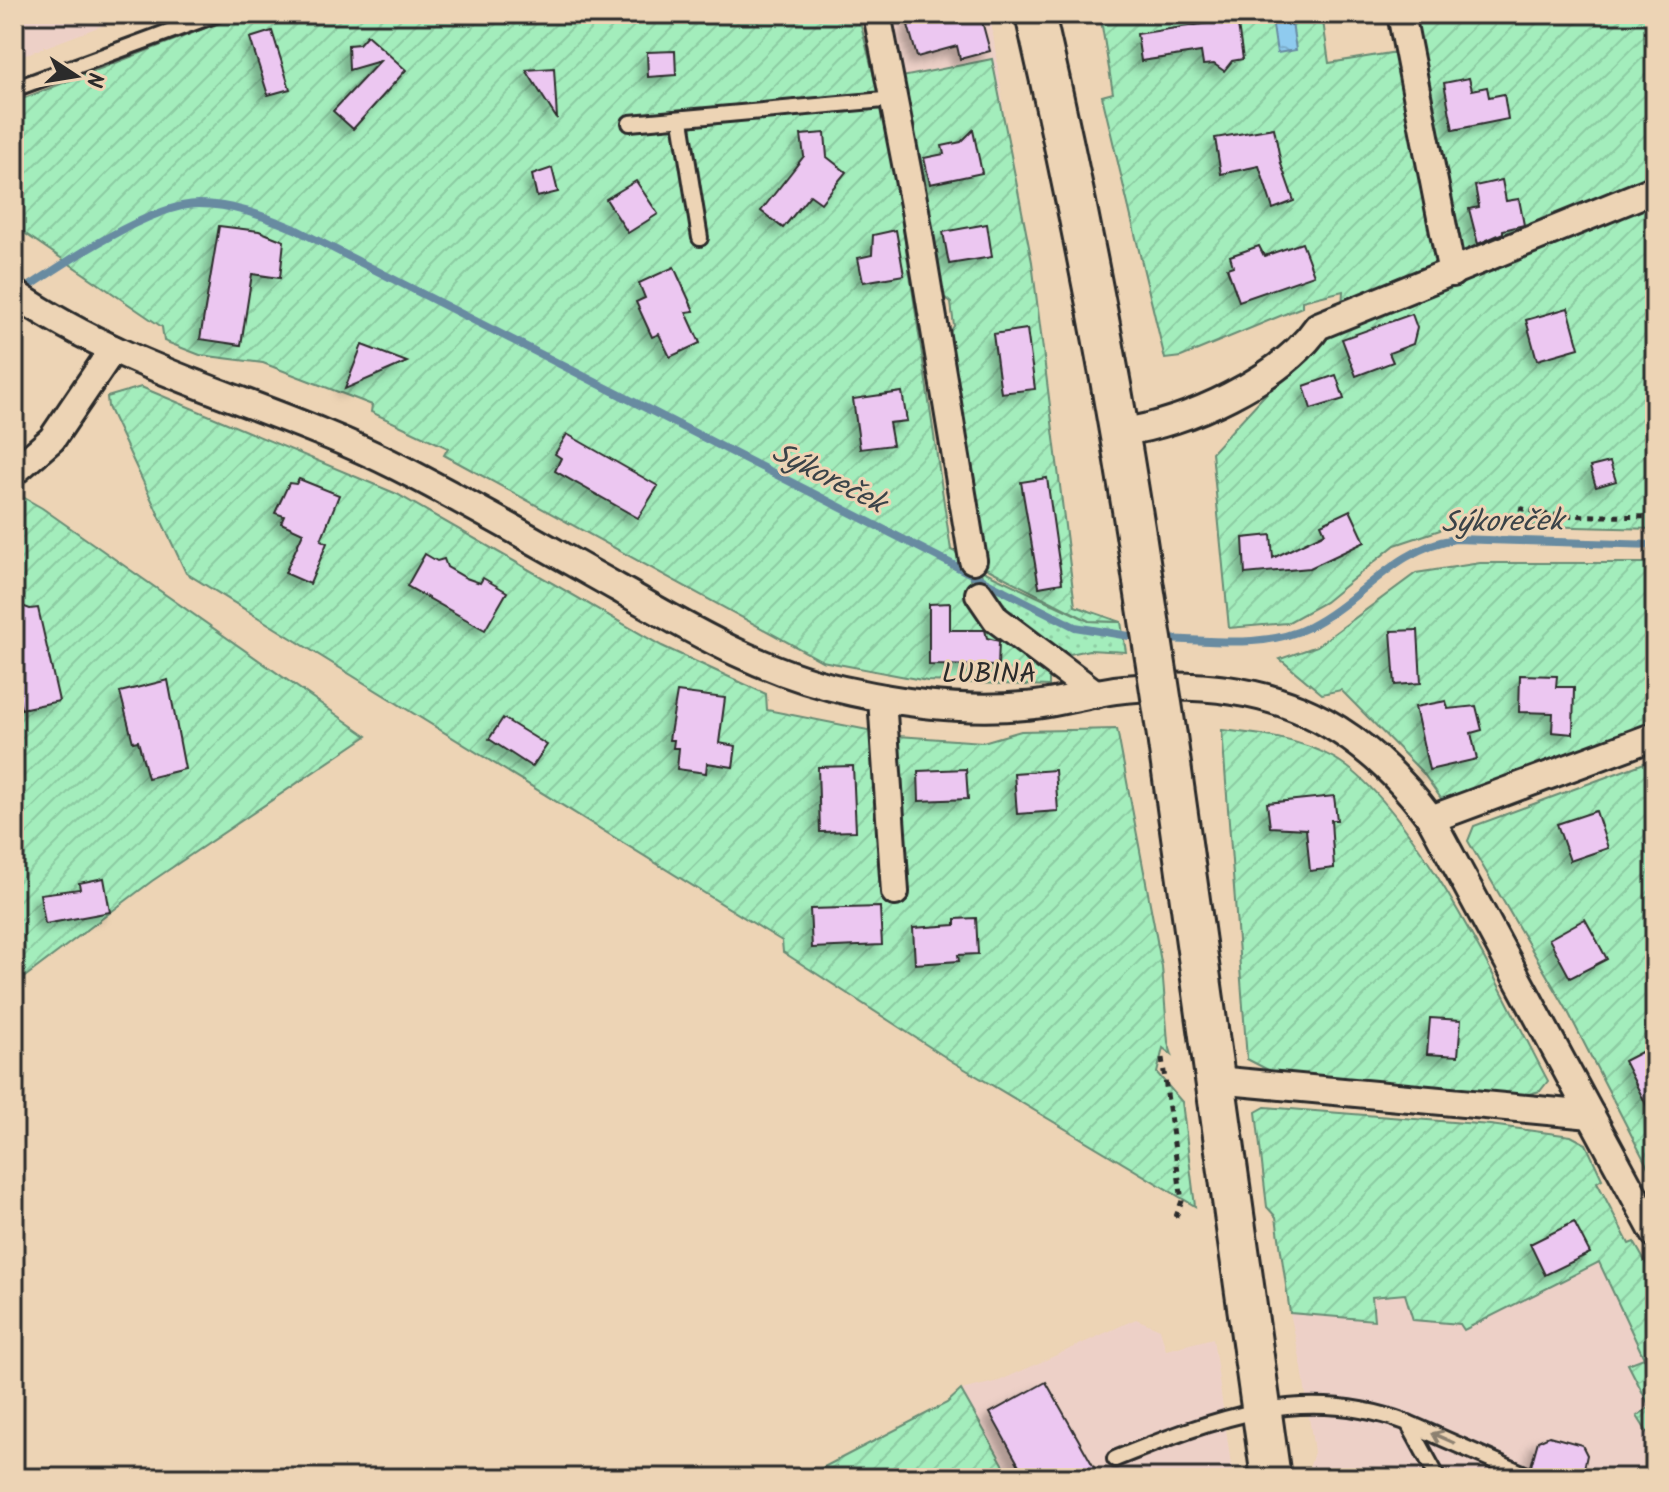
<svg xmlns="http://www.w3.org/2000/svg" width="1669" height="1492" font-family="Kalam,sans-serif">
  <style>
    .built { fill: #edd0c7 }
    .grass { fill: url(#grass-dots); stroke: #678c74; stroke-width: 2 }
    .garden { fill: url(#garden-furrows); stroke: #678c74; stroke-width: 2 }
    .water { fill: url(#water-ripples); stroke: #678ba1; stroke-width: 2 }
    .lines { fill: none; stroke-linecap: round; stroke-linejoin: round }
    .stream { stroke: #678ba1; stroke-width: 8 }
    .building { fill: #ecc7f1; stroke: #2b2b2b; stroke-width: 2; filter: url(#shadow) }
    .lane-casing { stroke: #2b2b2b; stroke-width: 20 }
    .street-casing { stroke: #2b2b2b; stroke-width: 32 }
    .secondary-casing { stroke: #2b2b2b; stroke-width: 44 }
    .path { stroke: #2b2b2b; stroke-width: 5; stroke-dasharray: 6 6; stroke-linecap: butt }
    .lane { stroke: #edd4b5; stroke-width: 14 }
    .street { stroke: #edd4b5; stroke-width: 26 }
    .secondary { stroke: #edd4b5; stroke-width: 38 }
    .secondary-bridge-casing { stroke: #2b2b2b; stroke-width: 44; stroke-linecap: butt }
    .secondary-bridge { stroke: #edd4b5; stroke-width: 38 }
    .oneway { stroke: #8c8070 }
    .labels { text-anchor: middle; stroke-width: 6; stroke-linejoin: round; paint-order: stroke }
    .street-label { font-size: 28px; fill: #2b2b2b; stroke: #edd4b5 }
    .water-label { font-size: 30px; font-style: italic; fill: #3a4348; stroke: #edd4b5 }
  </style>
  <defs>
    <pattern id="grass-dots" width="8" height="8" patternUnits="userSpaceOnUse" patternTransform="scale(2)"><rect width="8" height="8" fill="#a3edbc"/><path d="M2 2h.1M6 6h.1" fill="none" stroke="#8ccba2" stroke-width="1.8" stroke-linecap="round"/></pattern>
    <pattern id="garden-furrows" width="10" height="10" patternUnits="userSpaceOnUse" patternTransform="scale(2)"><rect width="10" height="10" fill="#a3edbc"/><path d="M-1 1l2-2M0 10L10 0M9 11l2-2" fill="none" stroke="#8ccba2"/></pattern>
    <pattern id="water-ripples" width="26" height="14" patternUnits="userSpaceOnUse" patternTransform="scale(2)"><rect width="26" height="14" fill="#8fcbef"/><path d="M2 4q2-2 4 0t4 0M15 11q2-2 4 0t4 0" fill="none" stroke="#7caecd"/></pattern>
    <filter id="shadow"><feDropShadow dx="-7" dy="7" stdDeviation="4" flood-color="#0004"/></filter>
  </defs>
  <rect width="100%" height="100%" fill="#edd4b5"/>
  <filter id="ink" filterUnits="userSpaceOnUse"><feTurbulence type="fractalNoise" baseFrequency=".0125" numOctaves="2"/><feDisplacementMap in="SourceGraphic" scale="16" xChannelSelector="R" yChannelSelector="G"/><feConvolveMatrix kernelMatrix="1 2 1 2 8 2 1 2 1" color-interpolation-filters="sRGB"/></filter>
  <g filter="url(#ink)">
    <g class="built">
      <polygon points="14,14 133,14 14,59"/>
      <polygon points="883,14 990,14 1005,117 992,59 902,77"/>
      <polygon points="1599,1261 1645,1359 1629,1364 1650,1407 1637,1416 1655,1445 1655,1478 1306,1478 1314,1452 1302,1368 1290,1313 1373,1320 1372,1297 1405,1294 1413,1320 1461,1324 1465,1330"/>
      <polygon points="1136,1319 1160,1329 1166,1350 1213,1338 1233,1478 1011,1478 961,1390 999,1381"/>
    </g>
    <polygon class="grass" points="981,570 1089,621 1121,622 1126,652 1089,650 1070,654 1008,619 984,594"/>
    <g class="garden">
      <polygon points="242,14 858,14 883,112 904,234 951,550 967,558 974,594 1002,635 1049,677 1049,686 927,681 822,661 444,455 448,448 371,412 372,405 263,363 200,355 164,341 162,327 14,226 14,102"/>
      <polygon points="1100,14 1322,14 1329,63 1403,51 1442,259 1431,271 1342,308 1343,291 1302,301 1302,307 1181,357 1165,359 1102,96 1113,93"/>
      <polygon points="1410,14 1655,14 1655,174 1609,201 1460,262"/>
      <polygon points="992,59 1032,262 1075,606 1121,622 1089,621 986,568 948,335 954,326 951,303 942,295 902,77"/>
      <polygon points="1655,195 1655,529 1458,524 1395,545 1325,602 1287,623 1229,628 1212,452 1285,373 1317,349 1333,327"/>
      <polygon points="141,387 397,494 662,646 766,694 767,710 898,736 983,742 1021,731 1117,729 1162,967 1168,1042 1172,1055 1163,1048 1157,1073 1182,1102 1195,1206 953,1062 783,952 782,941 186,573 108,407 107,397"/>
      <polygon points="14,492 42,508 367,736 152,881 14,985"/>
      <polygon points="1480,563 1655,563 1655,729 1445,804 1423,773 1341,690 1322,694 1280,659 1317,646 1416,573"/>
      <path d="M1222,730C1260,734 1300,739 1334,758C1416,805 1502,995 1548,1081L1540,1091L1525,1095L1270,1071L1247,1059Z"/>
      <polygon points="1655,759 1655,1181 1566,1008 1468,841 1474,826"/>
      <polygon points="1265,1107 1490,1125 1571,1136 1586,1144 1602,1179 1597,1182 1629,1244 1634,1242 1655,1279 1655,1445 1637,1416 1650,1407 1628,1364 1644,1358 1599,1262 1464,1330 1460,1324 1413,1320 1405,1294 1372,1297 1374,1320 1290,1313 1276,1217 1267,1207 1256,1112"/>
      <polygon points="961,1390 1011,1478 803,1478 947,1403"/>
    </g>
    <polygon class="water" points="1291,16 1296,50 1277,53 1272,19"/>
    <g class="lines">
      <g class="stream">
        <path d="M21,292C61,265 151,204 199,204C232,204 264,216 295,229L1075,627L1141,638"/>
        <path d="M1162,639C1210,640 1265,649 1309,627C1361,601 1394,548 1455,539L1655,545"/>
      </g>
    </g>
    <g class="building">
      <polygon points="911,14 980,14 990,51 960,59 957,46 917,57 908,25 914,23"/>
      <polygon points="1215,14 1225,21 1237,19 1243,59 1232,61 1224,71 1214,64 1203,65 1201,52 1141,61 1137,34 1208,23"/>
      <polygon points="272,31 290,89 268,95 250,38"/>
      <polygon points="367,35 406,70 353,129 333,111 380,61 349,70 348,45 359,44"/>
      <polygon points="675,51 676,75 648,77 647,52"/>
      <polygon points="554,68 557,119 526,70"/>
      <polygon points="1469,78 1472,90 1487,87 1489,97 1504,94 1508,119 1453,130 1444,83"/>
      <polygon points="1274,128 1281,164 1294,201 1273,209 1259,166 1221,174 1215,138"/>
      <polygon points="973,130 982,173 930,184 924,158 944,154 942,146 961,142"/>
      <polygon points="825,133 827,157 846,172 821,203 810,195 783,228 761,211 804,156 801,135"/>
      <polygon points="552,168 558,192 537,197 532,175"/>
      <polygon points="1502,180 1506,201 1519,199 1524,225 1503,230 1503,233 1478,244 1469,209 1479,207 1475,186"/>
      <polygon points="636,181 658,214 628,233 606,199"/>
      <polygon points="987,224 992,257 949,264 943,232"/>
      <polygon points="219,226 259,231 284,241 280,278 252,274 241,345 200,339"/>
      <polygon points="896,230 904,275 863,282 858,258 872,255 873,235"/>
      <polygon points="1302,243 1314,275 1239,301 1227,268 1233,266 1230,256 1259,246 1264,256"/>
      <polygon points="674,267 694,311 686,312 700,343 670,357 659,334 652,337 636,302 645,298 639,283"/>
      <polygon points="1568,308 1579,348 1537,360 1526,320"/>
      <polygon points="1412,314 1417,328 1413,344 1389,353 1393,362 1356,376 1342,339"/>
      <polygon points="1027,329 1035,389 1001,393 993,334"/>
      <polygon points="362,345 407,362 345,389"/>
      <polygon points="1336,375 1344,399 1311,409 1304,386"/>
      <polygon points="902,392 907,421 889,423 893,445 860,449 853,399"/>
      <polygon points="567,434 658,486 638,518 555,471 561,458 555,454"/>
      <polygon points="1610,462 1616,481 1596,487 1590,467"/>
      <polygon points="1047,478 1062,583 1039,587 1021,482"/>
      <polygon points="299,479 339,495 321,540 327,543 310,584 285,573 303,533 281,523 284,516 275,513 289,483 296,484"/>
      <polygon points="1350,510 1365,542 1310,568 1245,574 1243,538 1271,535 1273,558 1325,533 1321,524"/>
      <polygon points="425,554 437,561 444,559 447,567 466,578 480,583 483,578 507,592 485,630 407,586"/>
      <polygon points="14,603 30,609 38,608 59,701 21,709 14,671"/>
      <polygon points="950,603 950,630 985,630 987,638 999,641 998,666 929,665 929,604"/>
      <polygon points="1418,630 1421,683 1395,685 1391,631"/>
      <polygon points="1520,675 1557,676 1556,687 1574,687 1573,734 1552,732 1553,713 1519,712"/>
      <polygon points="168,680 185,769 148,778 138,741 133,742 120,692"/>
      <polygon points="677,692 725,698 719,743 736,746 733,767 707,763 706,773 677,769 679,748 673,748 674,740 669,740"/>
      <polygon points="1446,701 1448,709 1476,706 1482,730 1471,733 1477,759 1429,770 1415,707"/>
      <polygon points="503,718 547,745 532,767 489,739"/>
      <polygon points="853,766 856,831 820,832 818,767"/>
      <polygon points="966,769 968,799 919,801 918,771"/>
      <polygon points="1055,770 1058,811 1017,814 1014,773"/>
      <polygon points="1334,796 1337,820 1331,820 1334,868 1310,871 1306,829 1270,827 1267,803"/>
      <polygon points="1596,811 1608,848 1570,861 1557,824"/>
      <polygon points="104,878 110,912 45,924 40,894 80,889 79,883"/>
      <polygon points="880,907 882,945 812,948 810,909"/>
      <polygon points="976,918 978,954 958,955 959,961 915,964 913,928 955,925 955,919"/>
      <polygon points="1585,919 1607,959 1570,978 1549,939"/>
      <polygon points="1430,1018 1461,1020 1458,1056 1427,1054"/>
      <polygon points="1655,1045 1655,1122 1624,1061"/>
      <polygon points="1574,1222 1590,1253 1545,1275 1530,1244"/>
      <polygon points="1046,1382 1100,1478 1026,1478 990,1413"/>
      <polygon points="1549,1436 1582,1445 1587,1455 1582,1478 1539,1478 1531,1466 1538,1441"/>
    </g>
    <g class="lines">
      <g class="lane-casing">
        <g id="lane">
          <polyline points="14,89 217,14"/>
          <polyline points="681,120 700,238"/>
          <polyline points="630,123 895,99"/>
          <polyline points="1408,1423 1529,1476"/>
          <path d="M1115,1459C1214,1419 1302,1383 1408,1423L1438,1478"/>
        </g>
      </g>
      <g class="street-casing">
        <g id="street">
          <polyline points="877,14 915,210 973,560"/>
          <polyline points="1401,14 1452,273"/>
          <path d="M14,293C133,375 272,403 398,467C473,505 545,547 618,588C693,631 767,675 853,692C908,704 967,711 1024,706C1058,704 1090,692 1124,689C1258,676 1351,711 1431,819L1655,1234"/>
          <path d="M1122,432C1185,424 1281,380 1318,326L1655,189"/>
          <polyline points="14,472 52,439 113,349"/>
          <polyline points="979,594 996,619 1096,694"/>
          <polyline points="882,698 895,892"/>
          <polyline points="1431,819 1655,736"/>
          <polyline points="1216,1080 1591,1115"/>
        </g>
      </g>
      <g class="secondary-casing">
        <g id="secondary">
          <path d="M1035,14C1078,202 1115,390 1143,581"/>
          <polyline points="1167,736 1271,1478"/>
        </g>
      </g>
      <g class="path">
        <polyline points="1519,508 1548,515 1655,517"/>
        <polyline points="1162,1058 1182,1201 1175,1219"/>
      </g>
      <use href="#lane" class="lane"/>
      <use href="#street" class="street"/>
      <use href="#secondary" class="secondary"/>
      <g class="secondary-bridge-casing">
        <polyline id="secondary-bridge" points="1143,581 1167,736"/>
      </g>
      <use href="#secondary-bridge" class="secondary-bridge"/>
    </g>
    <defs><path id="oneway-shaft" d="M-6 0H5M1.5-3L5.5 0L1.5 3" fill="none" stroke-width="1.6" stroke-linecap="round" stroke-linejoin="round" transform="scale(2)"/></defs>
    <use class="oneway" href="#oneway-shaft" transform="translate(1443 1438) rotate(-156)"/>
  </g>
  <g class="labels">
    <g class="street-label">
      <text x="989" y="682">LUBINA</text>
    </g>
    <g class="water-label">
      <text transform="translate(829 477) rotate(27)" y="10">Sýkoreček</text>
      <text transform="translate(1502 521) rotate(-1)" y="10">Sýkoreček</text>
    </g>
  </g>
  <rect width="1669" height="1492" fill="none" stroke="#edd4b5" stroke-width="48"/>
  <rect x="24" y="24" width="1621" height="1444" fill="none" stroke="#2b2b2b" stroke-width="3" filter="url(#ink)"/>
  <g transform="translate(76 76) rotate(102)" stroke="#edd4b5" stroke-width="6" paint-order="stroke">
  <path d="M0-6L14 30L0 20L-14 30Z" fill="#2b2b2b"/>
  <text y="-12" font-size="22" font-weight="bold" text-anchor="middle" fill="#2b2b2b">N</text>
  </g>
</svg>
